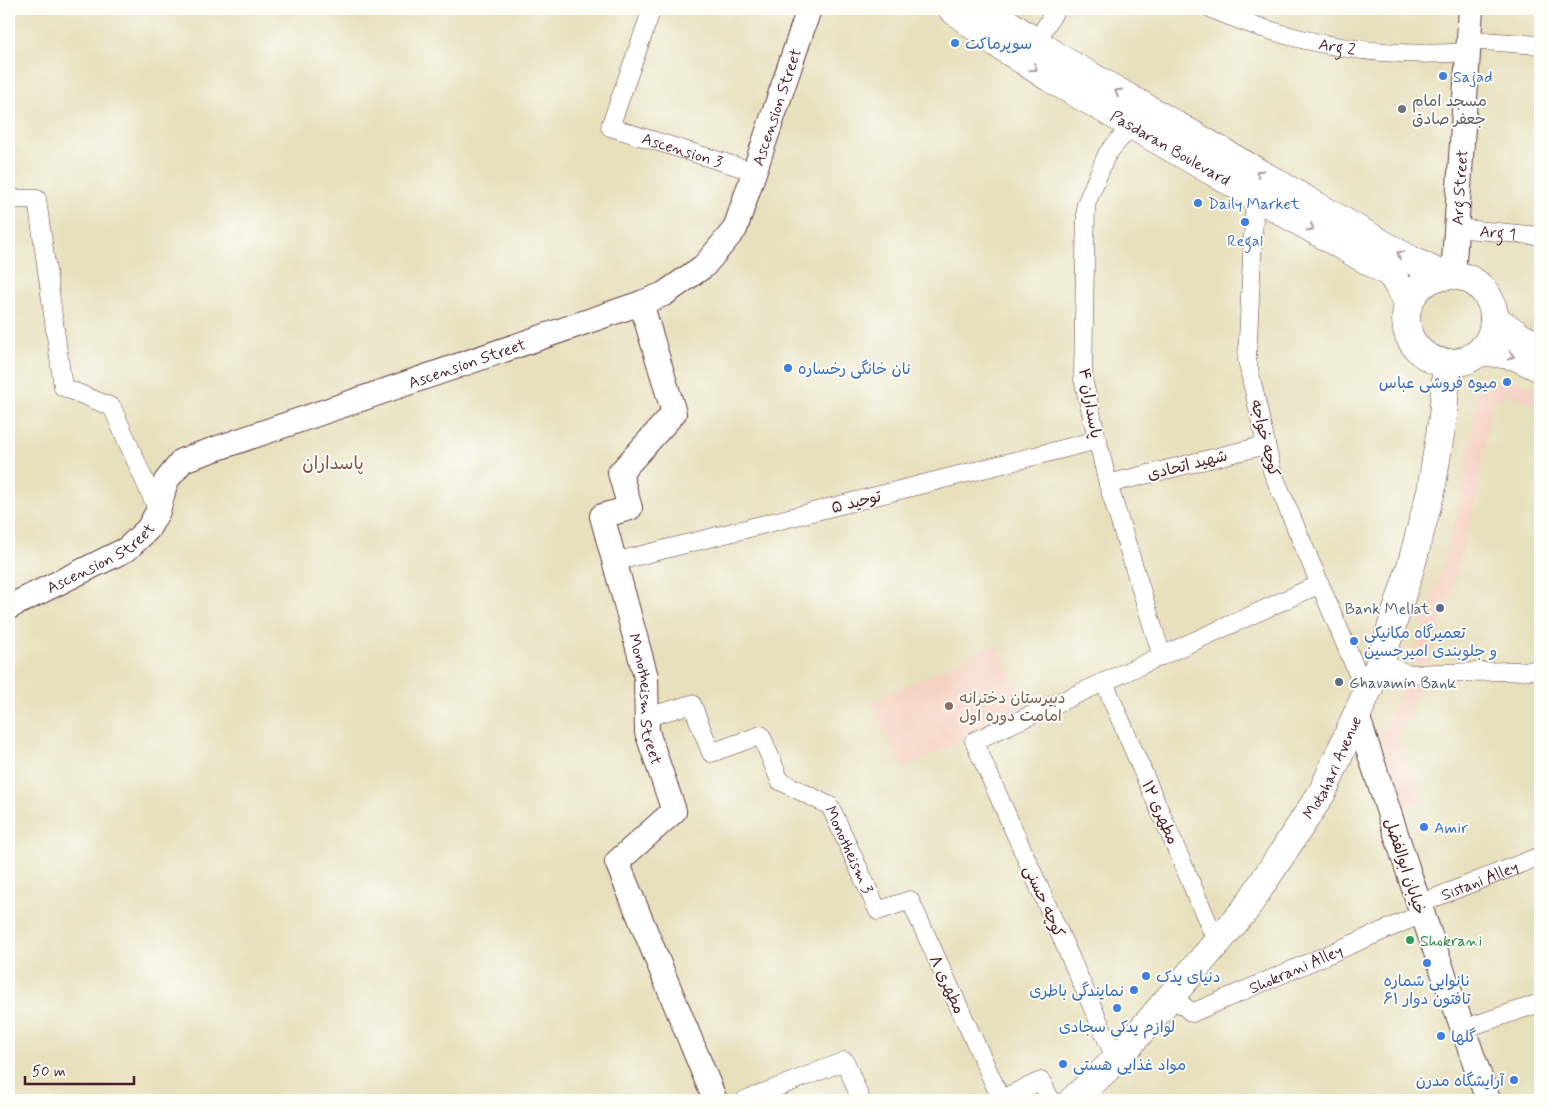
<svg xmlns="http://www.w3.org/2000/svg" width="1549" height="1109" font-family="Mynerve,'Playpen Sans Arabic',sans-serif">
  <style>
    .built { fill: #f5d2c2 }
    .lines { fill: none; stroke-linecap: round; stroke-linejoin: round }
    .street-casing { stroke: #623c41; stroke-width: 19 }
    .secondary-casing { stroke: #623c41; stroke-width: 26 }
    .primary-casing { stroke: #623c41; stroke-width: 29 }
    .street { stroke: #fff; stroke-width: 18 }
    .secondary { stroke: #fff; stroke-width: 24 }
    .primary { stroke: #fff; stroke-width: 28 }
    .oneway { stroke: #ae9aa0 }
    .shop-dot { fill: #3f7fe0; stroke: #fdfcf7; stroke-width: 2 }
    .worship-dot { fill: #6b7280; stroke: #fdfcf7; stroke-width: 2 }
    .service-dot { fill: #5c6f8a; stroke: #fdfcf7; stroke-width: 2 }
    .education-dot { fill: #8d6e63; stroke: #fdfcf7; stroke-width: 2 }
    .leisure-dot { fill: #2e9e5b; stroke: #fdfcf7; stroke-width: 2 }
    .labels { text-anchor: middle; stroke-width: 4; stroke-linejoin: round; paint-order: stroke }
    .shop-label { font-size: 16px; fill: #366cbe; stroke: #fdfcf7; text-anchor: start }
    .street-label { font-size: 16px; fill: #4a1f2b; stroke: #fdfcf7 }
    .worship-label { font-size: 16px; fill: #5b616d; stroke: #fdfcf7; text-anchor: start }
    .service-label { font-size: 16px; fill: #4e5e75; stroke: #fdfcf7; text-anchor: end }
    .education-label { font-size: 16px; fill: #785e54; stroke: #fdfcf7; text-anchor: start }
    .leisure-label { font-size: 16px; fill: #27864d; stroke: #fdfcf7; text-anchor: start }
    .neighbourhood-label { font-size: 18px; fill: #834d4a; stroke: #fdfcf7 }
  </style>
  <rect width="100%" height="100%" fill="#fdfcf7"/>
  <filter id="ink" filterUnits="userSpaceOnUse"><feTurbulence type="fractalNoise" baseFrequency=".02" numOctaves="2"/><feDisplacementMap in="SourceGraphic" scale="10" xChannelSelector="R" yChannelSelector="G"/><feConvolveMatrix kernelMatrix="1 2 1 2 8 2 1 2 1" color-interpolation-filters="sRGB"/></filter>
  <filter id="wash" filterUnits="userSpaceOnUse"><feTurbulence type="fractalNoise" baseFrequency=".0096" numOctaves="4" result="noise"/><feDisplacementMap in="SourceGraphic" scale="20" xChannelSelector="R" yChannelSelector="G"/><feGaussianBlur stdDeviation="1.12" result="paint"/><feColorMatrix in="noise" values="0 0 0 0 0 0 0 0 0 0 0 0 0 0 0 0 0 1.4 0 .05"/><feComposite in="paint" operator="in"/></filter>
  <g filter="url(#wash)">
    <rect width="100%" height="100%" fill="#e7e0bd"/>
    <g class="built">
      <polygon points="1511,378 1540,391 1540,408 1509,394 1492,403 1476,501 1455,579 1428,664 1411,664 1440,574 1461,497 1478,393 1499,381"/>
      <polygon points="996,644 1027,710 903,769 871,702"/>
      <polygon points="1421,683 1397,737 1422,804 1407,806 1380,737 1404,684"/>
    </g>
  </g>
  <g filter="url(#ink)">
    <g class="lines">
      <g class="street-casing">
        <g id="street">
          <path id="s1" d="M652,9L610,127L755,172"/>
          <path id="s2" d="M1212,9C1293,44 1380,59 1468,52"/>
          <polyline points="1469,40 1540,45"/>
          <polyline points="1036,43 1056,9"/>
          <polyline points="1132,125 1107,154 1086,204 1083,379 1108,484 1162,656"/>
          <polyline points="1255,196 1247,360 1272,471 1366,693"/>
          <polyline points="9,199 37,199 63,387 112,407 158,511"/>
          <path id="s3" d="M1456,228L1540,236"/>
          <polyline points="1108,484 1266,445"/>
          <polyline points="614,562 1098,440"/>
          <polyline points="1380,663 1408,674 1540,670"/>
          <polyline points="1104,682 1217,943"/>
          <path id="s4" d="M647,717L692,704L711,753L761,735L780,781L830,806L878,911L910,900L1001,1099L1041,1081L1051,1100"/>
          <path id="s5" d="M1419,904L1540,856"/>
          <path id="s6" d="M1172,996L1192,1013L1422,914"/>
          <polyline points="1463,1029 1540,1003"/>
          <polyline points="1116,1060 974,741 1320,584"/>
          <polyline points="745,1100 845,1061 861,1100"/>
        </g>
      </g>
      <g class="secondary-casing">
        <g id="secondary">
          <path id="s7" d="M1453,276L1471,9"/>
          <path id="s8" d="M641,303L674,413L620,473L630,508L602,516L646,677L647,732L674,811L617,862L715,1100"/>
          <path id="s9" d="M9,607L127,549L148,529L158,511L166,481L183,460L641,303L664,294L704,266L735,229L809,9"/>
          <polyline points="1357,715 1419,904 1488,1100"/>
        </g>
      </g>
      <g class="primary-casing">
        <g id="primary">
          <path id="s10" d="M952,9L998,44L1050,78L1391,274L1409,303"/>
          <polyline points="986,9 1061,59 1407,258 1444,276"/>
          <circle cx="1450" cy="319" r="44"/>
          <polyline points="1494,318 1522,338 1540,346"/>
          <polyline points="1481,351 1515,356 1540,368"/>
          <path id="s11" d="M1073,1100L1116,1060L1245,910L1323,791L1380,663L1411,566L1431,491L1443,416L1447,363"/>
        </g>
      </g>
      <use href="#street" class="street"/>
      <use href="#secondary" class="secondary"/>
      <use href="#primary" class="primary"/>
    </g>
    <defs><path id="oneway-chevron" d="M-2-3.5L2.5 0L-2 3.5" fill="none" stroke-width="1.6" stroke-linecap="round" stroke-linejoin="round" transform="scale(1.25)"/></defs>
    <g class="oneway">
      <use href="#oneway-chevron" transform="translate(1034 68) rotate(33)"/>
      <use href="#oneway-chevron" transform="translate(1118 92) rotate(-150)"/>
      <use href="#oneway-chevron" transform="translate(1259 173) rotate(-150)"/>
      <use href="#oneway-chevron" transform="translate(1311 228) rotate(30)"/>
      <use href="#oneway-chevron" transform="translate(1400 254) rotate(-150)"/>
      <use href="#oneway-chevron" transform="translate(1511 356) rotate(13)"/>
    </g>
  </g>
  <g class="shop-dot">
    <circle cx="955" cy="43" r="5"/>
    <circle cx="1443" cy="76" r="5"/>
    <circle cx="1198" cy="203" r="5"/>
    <circle cx="1245" cy="222" r="5"/>
    <circle cx="788" cy="368" r="5"/>
    <circle cx="1507" cy="382" r="5"/>
    <circle cx="1354" cy="641" r="5"/>
    <circle cx="1424" cy="827" r="5"/>
    <circle cx="1427" cy="963" r="5"/>
    <circle cx="1146" cy="976" r="5"/>
    <circle cx="1134" cy="990" r="5"/>
    <circle cx="1117" cy="1008" r="5"/>
    <circle cx="1441" cy="1036" r="5"/>
    <circle cx="1063" cy="1064" r="5"/>
    <circle cx="1514" cy="1080" r="5"/>
  </g>
  <circle class="worship-dot" cx="1402" cy="109" r="5"/>
  <g class="service-dot">
    <circle cx="1440" cy="608" r="5"/>
    <circle cx="1339" cy="682" r="5"/>
  </g>
  <circle class="education-dot" cx="949" cy="706" r="5"/>
  <circle class="leisure-dot" cx="1410" cy="940" r="5"/>
  <g class="labels">
    <g class="shop-label">
      <text x="965" y="49">سوپرماکت</text>
      <text x="1453" y="82">Sajad</text>
      <text x="1208" y="209">Daily Market</text>
      <text x="1245" y="246" text-anchor="middle">Regal</text>
      <text x="798" y="374">نان خانگی رخساره</text>
      <text x="1497" y="388" text-anchor="end">میوه فروشی عباس</text>
      <text x="1364" y="638">تعمیرگاه مکانیکی<tspan x="1364" dy="18">و جلوبندی امیرحسین</tspan></text>
      <text x="1434" y="833">Amir</text>
      <text x="1156" y="982">دنیای یدک</text>
      <text x="1427" y="986" text-anchor="middle">نانوایی شماره<tspan x="1427" dy="18">۶۱ تافتون دوار</tspan></text>
      <text x="1124" y="996" text-anchor="end">نمایندگی باطری</text>
      <text x="1117" y="1032" text-anchor="middle">لوازم یدکی سجادی</text>
      <text x="1451" y="1042">گلها</text>
      <text x="1073" y="1070">مواد غذایی هستی</text>
      <text x="1504" y="1086" text-anchor="end">آرایشگاه مدرن</text>
    </g>
    <g class="street-label">
      <text dy="6" stroke="none"><textPath href="#s2" startOffset="131">Arg 2</textPath></text>
      <text dy="6" stroke="none"><textPath href="#s9" startOffset="974">Ascension Street</textPath></text>
      <text dy="6" stroke="none"><textPath href="#s10" startOffset="259">Pasdaran Boulevard</textPath></text>
      <text dy="6" stroke="none"><textPath href="#s1" startOffset="201">Ascension 3</textPath></text>
      <text dy="6" stroke="none"><textPath href="#s7" startOffset="89">Arg Street</textPath></text>
      <text dy="6" stroke="none"><textPath href="#s3" startOffset="42">Arg 1</textPath></text>
      <text dy="6" stroke="none"><textPath href="#s9" startOffset="539">Ascension Street</textPath></text>
      <text transform="translate(1091 403) rotate(80)" y="6">پاسداران ۴</text>
      <text transform="translate(1266 438) rotate(76)" y="6">کوچه خواجه</text>
      <text transform="translate(1187 464) rotate(-14)" y="6">شهید اتحادی</text>
      <text transform="translate(856 501) rotate(-14)" y="6">توحید ۵</text>
      <text dy="6" stroke="none"><textPath href="#s9" startOffset="104">Ascension Street</textPath></text>
      <text dy="6" stroke="none"><textPath href="#s8" startOffset="450">Monotheism Street</textPath></text>
      <text dy="6" stroke="none"><textPath href="#s11" startOffset="424">Motahari Avenue</textPath></text>
      <text transform="translate(1161 812) rotate(66)" y="6">مطهری ۱۲</text>
      <text dy="6" stroke="none"><textPath href="#s4" startOffset="306">Monotheism 3</textPath></text>
      <text transform="translate(1406 866) rotate(72)" y="6">خیابان ابوالفضل</text>
      <text dy="6" stroke="none"><textPath href="#s5" startOffset="65">Sistani Alley</textPath></text>
      <text transform="translate(1045 901) rotate(66)" y="6">کوچه حسنی</text>
      <text dy="6" stroke="none"><textPath href="#s6" startOffset="139">Shokrani Alley</textPath></text>
      <text transform="translate(948 984) rotate(65)" y="6">مطهری ۸</text>
    </g>
    <g class="worship-label">
      <text x="1412" y="106">مسجد امام<tspan x="1412" dy="18">جعفر صادق</tspan></text>
    </g>
    <g class="service-label">
      <text x="1430" y="614">Bank Mellat</text>
      <text x="1349" y="688" text-anchor="start">Ghavamin Bank</text>
    </g>
    <g class="education-label">
      <text x="959" y="703">دبیرستان دخترانه<tspan x="959" dy="18">امامت دوره اول</tspan></text>
    </g>
    <g class="leisure-label">
      <text x="1420" y="946">Shokrani</text>
    </g>
    <g class="neighbourhood-label">
      <text x="333" y="469">پاسداران</text>
    </g>
  </g>
  <rect width="1549" height="1109" fill="none" stroke="#fdfcf7" stroke-width="30"/>
  <path d="M25 1076v8h109v-8" fill="none" stroke="#4a1f2b" stroke-width="2.5"/>
  <text x="32" y="1076" font-size="15" fill="#4a1f2b" stroke="#fdfcf7" stroke-width="4" paint-order="stroke">50 m</text>
</svg>
